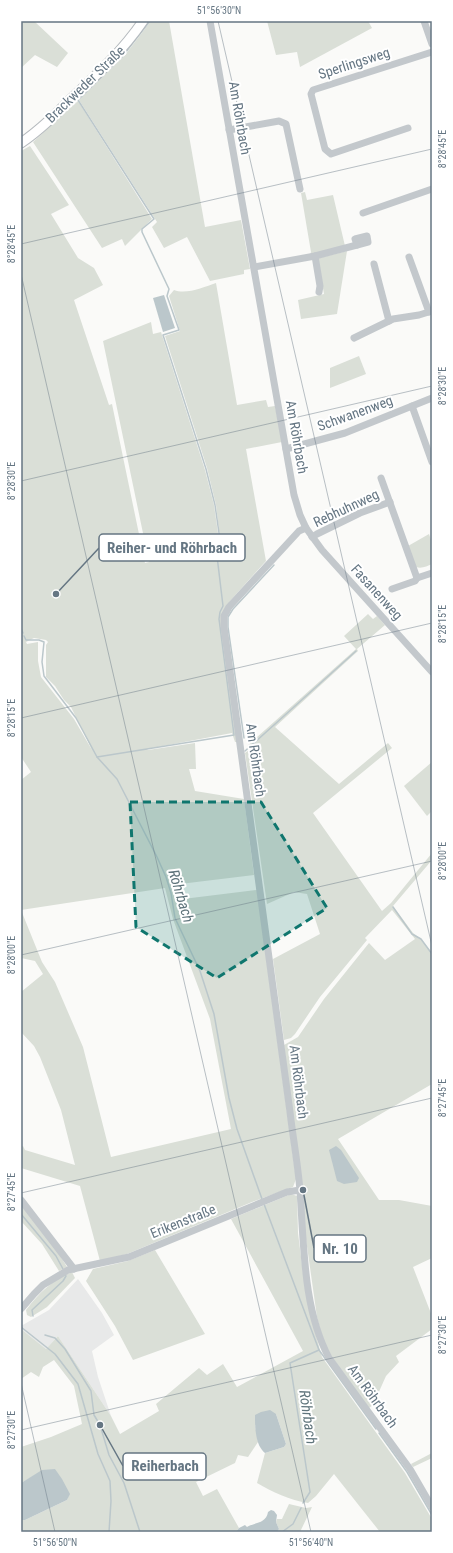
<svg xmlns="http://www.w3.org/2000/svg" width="453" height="1553" font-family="'Roboto Condensed',sans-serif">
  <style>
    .built { fill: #e8e9e9 }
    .green { fill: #dadfd7; fill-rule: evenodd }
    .water { fill: #bbc7cb }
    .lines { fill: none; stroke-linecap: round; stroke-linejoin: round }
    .stream { stroke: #bbc7cb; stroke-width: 1.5 }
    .major-casing { stroke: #b5babe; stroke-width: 11 }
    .minor { stroke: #c3c8cc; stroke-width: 7 }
    .major { stroke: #fff; stroke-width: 9 }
    .marked { fill: #0f766e; fill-opacity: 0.2; stroke: #0f766e; stroke-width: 3; stroke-dasharray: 8 5; stroke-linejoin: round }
    .ticks { fill: none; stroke: #657683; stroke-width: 1; stroke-opacity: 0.45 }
    .labels { text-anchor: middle; stroke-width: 4; stroke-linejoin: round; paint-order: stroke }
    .street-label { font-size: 14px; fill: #657683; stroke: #fff }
    .water-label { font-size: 15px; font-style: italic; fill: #60757c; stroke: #fff }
    .leader { fill: none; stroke: #657683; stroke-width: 1.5 }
    .callout-dot { fill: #657683; stroke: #fff; stroke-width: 1.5 }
    .callout { fill: #fff; stroke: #657683; stroke-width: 1.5 }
    .callout-label { font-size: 15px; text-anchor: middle; font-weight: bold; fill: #657683 }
    .neatline { fill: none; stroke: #657683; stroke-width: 1.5 }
    .ticks-label { font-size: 10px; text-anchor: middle; fill: #657683 }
  </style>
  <rect width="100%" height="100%" fill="#fafaf8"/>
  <polygon class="built" points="78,1279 102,1313 114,1335 92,1351 98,1377 111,1416 58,1336 46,1349 21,1329 21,1326 49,1310"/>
  <g class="green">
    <polygon points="21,21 34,21 68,53 57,67 35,55 21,68"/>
    <polygon points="151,21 169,21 205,227 241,220 250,269 244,270 244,274 210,281 187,237 164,248 152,227 157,222 79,100 125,55"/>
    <polygon points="267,21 368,21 372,28 300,67 297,52 276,55"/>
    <polygon points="78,101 152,219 125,246 122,239 102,248 33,142"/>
    <path d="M30,146L69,205L51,214L78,258L94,268L103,285L74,300L109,405L112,404L145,563L149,562L103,341L151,322L153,334L161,332L205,470L214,505L220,547L218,552H220L221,547L216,505L207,468L165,336L180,331L169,296L174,290C186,295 204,287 216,283L237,405L266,400L268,407L275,406L282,442L246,449L266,561L230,601L222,615L237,742H235L232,733L147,749L148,750L195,743L196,769H189L195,791L244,799L254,875L180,884L183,899L257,890L296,1179L293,1187L252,1202L127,1254L100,1261L80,1186L21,1168V1147L23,1146L25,1150L75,1165L61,1110L40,1057L34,1046L21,1032V992L43,974L35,961L21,958V780L31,772L21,757V151ZM34,638L46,640L48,642L46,645V677L55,686L64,700L71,707L92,750L74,719L41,677L38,661V642L27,644L26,642ZM165,888L173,919L210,1019L231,1129L111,1157L83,1047L55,982L42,962L21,910Z"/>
    <polygon points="305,192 307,200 333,195 345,246 310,255 311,252 301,193"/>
    <polygon points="347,251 337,314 301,319 298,300 324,294 318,260 319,258"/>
    <polygon points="359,356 366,374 330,388 330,368"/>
    <path d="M429,534L432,543V564C427,566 422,569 416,567L408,546Z"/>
    <polygon points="368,614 373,619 377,616 385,625 357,649 358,651 275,727 339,784 388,743 392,748 313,813 382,911 391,903 432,853 432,860 393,906 413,933 421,939 432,953 432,1084 338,1139 379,1200 399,1200 432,1206 432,1258 413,1267 432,1316 432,1329 396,1356 399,1362 386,1376 373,1405 369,1408 332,1357 323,1340 317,1317 305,1232 284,1045 298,1037 324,999 369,943 385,960 415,939 392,910 365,938 367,940 320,997 295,1034 291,1038 284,1040 273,959 320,934 307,894 294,892 267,904 245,753 250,749 247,746 356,649 344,636"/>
    <polygon points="432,762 432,811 427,816 404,786"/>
    <path d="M291,1194L297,1196L298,1233L303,1273L312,1321L322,1357L405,1473L432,1519V1532H380L334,1474L316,1496L308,1503C290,1500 272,1492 257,1483L265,1453L284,1447L286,1444L276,1414L255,1425L258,1442L248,1457L238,1455L235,1463L196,1482L203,1496L217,1489L239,1528L236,1532H21V1520H25L67,1500L69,1494L42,1471L21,1483V1447L51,1437L82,1424L74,1386L54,1360L43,1367L39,1377L31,1372L21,1379V1329L46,1349L58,1336L111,1416L120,1434L159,1411L156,1404L199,1368L207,1375L223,1364L237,1387L303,1351L231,1219Z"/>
    <polygon points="21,1205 59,1254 67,1267 59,1271 42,1244 21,1221"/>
    <polygon points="155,1250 205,1334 133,1360 115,1326 86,1281 93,1269 128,1261"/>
    <path d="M72,1272L75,1278L47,1307L31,1317L27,1315L26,1310C39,1293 52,1280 72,1272Z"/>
    <polygon points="432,1453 432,1458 413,1467 411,1464"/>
    <polygon points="289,1504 306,1508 312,1507 300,1532 277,1532 279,1529 276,1522 277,1519 282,1519"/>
  </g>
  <g class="water">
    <polygon points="164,295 175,328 163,332 153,298"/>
    <polygon points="336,1146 341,1150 359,1178 357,1182 344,1184 337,1181 329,1150"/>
    <path d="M270,1410L276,1414L286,1444L284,1447L265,1453C255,1445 255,1427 255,1415L261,1412Z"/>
    <polygon points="55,1469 62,1479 70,1494 67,1500 25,1520 21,1520 21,1483 42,1470"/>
    <path d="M271,1510L274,1511L277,1515L276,1522L279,1529L277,1532H236L239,1528L245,1525L247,1527C255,1522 266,1524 268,1512Z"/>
  </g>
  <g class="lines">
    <g class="stream">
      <polyline points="21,628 23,633"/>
      <polyline points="24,636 26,640 39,640 44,642 42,662 44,676 76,718 97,757 117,779 157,857 166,877 171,893 175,918 200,971 214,1014 229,1098 237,1129 262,1199"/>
      <polyline points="244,738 228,627 228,617 233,609 274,565"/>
      <polyline points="245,751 356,651"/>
      <polyline points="97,757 234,735 219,619 220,612 223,606 217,556 221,547 215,505 206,469 163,335 179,330 167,296 169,289 142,232 142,229 154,219 78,100 122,57 150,21"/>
      <polyline points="393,907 412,934 421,939 432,954"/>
      <polyline points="264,1204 319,1350 376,1429"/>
      <polyline points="21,1214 56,1256 63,1269"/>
      <polyline points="33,1316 32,1310 63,1281 66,1276 65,1275"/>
      <polyline points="21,1327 55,1354 78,1384 98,1454 110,1481 111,1501 109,1532"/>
      <polyline points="45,1335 55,1338 65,1349 91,1391 94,1415 100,1425 109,1455 124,1483 140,1532"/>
      <polyline points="379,1433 407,1472 432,1515"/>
      <polyline points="303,1503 310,1492 290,1363 319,1350"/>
      <polyline points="282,1532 293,1524 301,1508"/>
    </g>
    <g class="major-casing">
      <path id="major" d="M21,143C40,130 56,114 72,98C98,74 123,50 143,21"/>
    </g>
    <g class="minor">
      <polyline points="210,21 294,495 300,515 306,528 322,550 432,672"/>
      <polyline points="424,21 432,44"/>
      <polyline points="408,128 331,154 325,149 311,94 313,90 432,52"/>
      <polyline points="229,130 279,121 286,124 300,189"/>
      <polyline points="363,213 432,189"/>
      <polygon points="367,236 368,242 357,245 355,239"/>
      <polyline points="315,256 320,286 319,292"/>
      <polyline points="409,257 429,312"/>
      <polyline points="374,264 389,321"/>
      <polyline points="254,267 315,256 357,245"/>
      <polyline points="354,338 393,319 419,315 432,311"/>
      <polyline points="412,406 432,462"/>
      <polyline points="286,449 345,433 432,398"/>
      <polyline points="381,478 417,578 432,573"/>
      <path d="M306,528L299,531L229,607L224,616V627L290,1112C293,1138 298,1165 300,1191C304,1245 303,1309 329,1358L410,1469L432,1507"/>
      <polyline points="312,537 317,534 360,513 390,502"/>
      <polyline points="392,589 415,581 417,578"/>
      <polyline points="21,1200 74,1269"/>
      <polyline points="21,1309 34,1294 43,1285 68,1270 129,1257 287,1192 300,1190"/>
    </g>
    <use href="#major" class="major"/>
  </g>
  <path class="marked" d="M130,802H261L327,908L217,978L136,927Z"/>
  <path class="ticks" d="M218,21L432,946M21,244L432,149M21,274L311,1532M21,481L432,386M21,718L432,623M21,955L432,861M21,1193L432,1098M21,1383L55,1532M21,1430L432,1335"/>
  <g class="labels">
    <g class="street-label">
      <text transform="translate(354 63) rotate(-18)" y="5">Sperlingsweg</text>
      <text transform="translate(85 84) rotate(-44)" y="5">Brackweder Straße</text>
      <text transform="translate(240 118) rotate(80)" y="5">Am Röhrbach</text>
      <text transform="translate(355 413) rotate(-20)" y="5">Schwanenweg</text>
      <text transform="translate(297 437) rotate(80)" y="5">Am Röhrbach</text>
      <text transform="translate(346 508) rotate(-25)" y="5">Rebhuhnweg</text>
      <text transform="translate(377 592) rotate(48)" y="5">Fasanenweg</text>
      <text transform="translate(256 760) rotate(82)" y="5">Am Röhrbach</text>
      <text transform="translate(299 1082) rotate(83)" y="5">Am Röhrbach</text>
      <text transform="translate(183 1221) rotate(-22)" y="5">Erikenstraße</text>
      <text transform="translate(373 1396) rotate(54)" y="5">Am Röhrbach</text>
    </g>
    <g class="water-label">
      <text transform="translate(181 896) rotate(73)" y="5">Röhrbach</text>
      <text transform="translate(308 1417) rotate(82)" y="5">Röhrbach</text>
    </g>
  </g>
  <path class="leader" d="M56 594L99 548M303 1190L314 1248M100 1425L123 1466"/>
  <g class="callout-dot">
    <circle cx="56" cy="594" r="4"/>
    <circle cx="303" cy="1190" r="4"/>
    <circle cx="100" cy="1425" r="4"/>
  </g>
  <g class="callout">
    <rect x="99" y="534" width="146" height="27" rx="4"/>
    <rect x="314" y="1235" width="52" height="27" rx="4"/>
    <rect x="123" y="1453" width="83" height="27" rx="4"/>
  </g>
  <g class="callout-label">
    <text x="172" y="553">Reiher- und Röhrbach</text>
    <text x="340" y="1254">Nr. 10</text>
    <text x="165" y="1471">Reiherbach</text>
  </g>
  <rect width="453" height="1553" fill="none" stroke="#ffffff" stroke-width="44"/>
  <rect x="22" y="22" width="409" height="1509" class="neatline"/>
  <g class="ticks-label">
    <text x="219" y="14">51°56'30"N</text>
    <text transform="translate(442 149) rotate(-90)" y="4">8°28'45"E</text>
    <text transform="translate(11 244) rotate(-90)" y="4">8°28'45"E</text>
    <text transform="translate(442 386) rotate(-90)" y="4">8°28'30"E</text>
    <text transform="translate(11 481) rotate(-90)" y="4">8°28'30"E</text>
    <text transform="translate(442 624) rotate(-90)" y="4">8°28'15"E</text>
    <text transform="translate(11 718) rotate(-90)" y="4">8°28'15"E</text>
    <text transform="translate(442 861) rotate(-90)" y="4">8°28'00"E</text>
    <text transform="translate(11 955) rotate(-90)" y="4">8°28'00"E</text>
    <text transform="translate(442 1098) rotate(-90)" y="4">8°27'45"E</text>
    <text transform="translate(11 1192) rotate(-90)" y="4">8°27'45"E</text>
    <text transform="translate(442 1335) rotate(-90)" y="4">8°27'30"E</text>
    <text transform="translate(11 1430) rotate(-90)" y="4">8°27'30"E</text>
    <text x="55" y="1546">51°56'50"N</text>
    <text x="311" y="1546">51°56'40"N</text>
  </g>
</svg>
